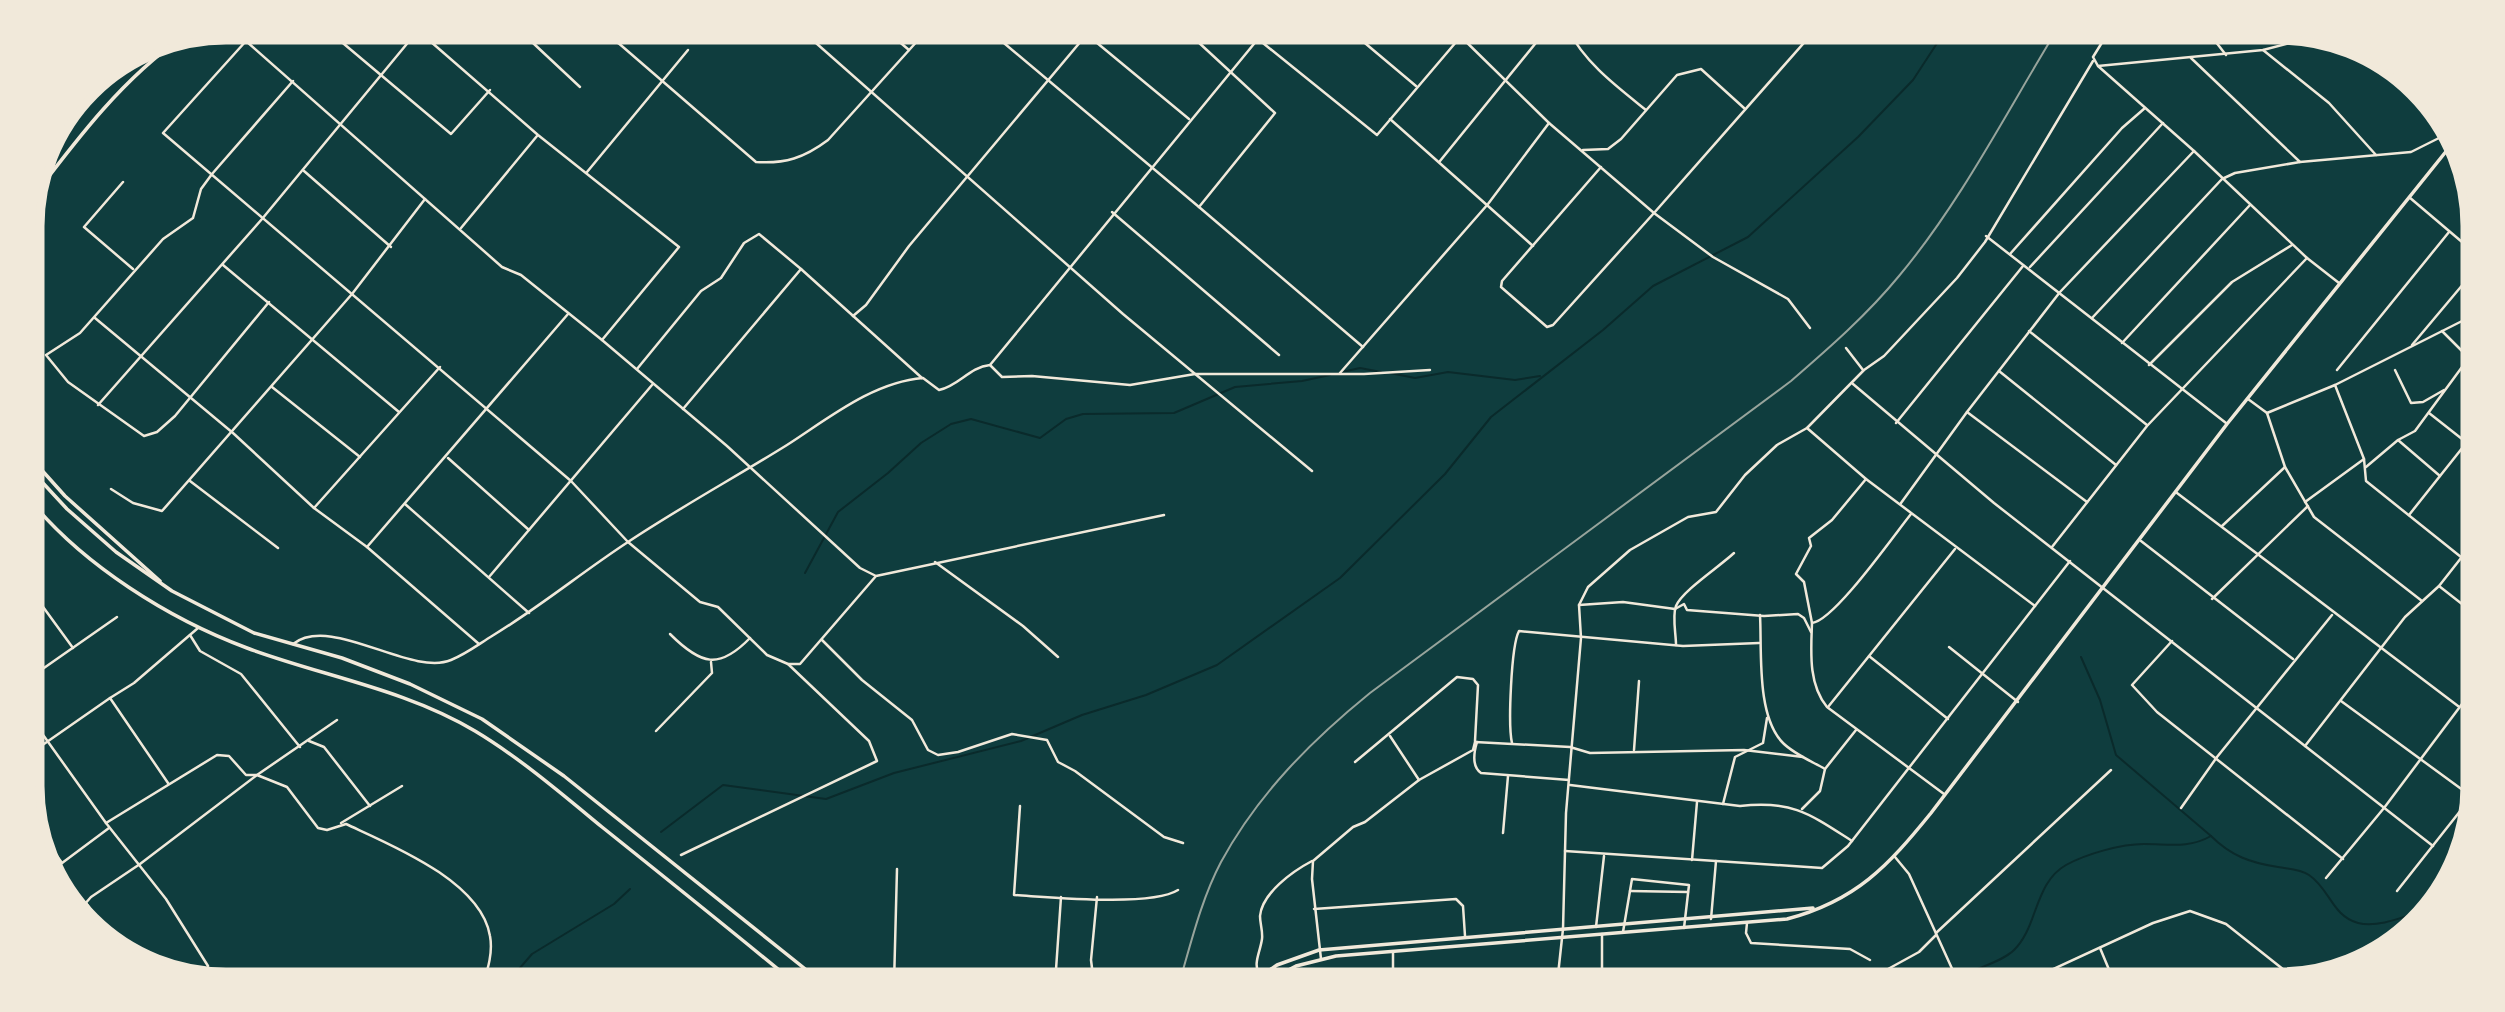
<svg xmlns="http://www.w3.org/2000/svg" width="2505" height="1012" font-family="'Source Sans 3',sans-serif">
  <style>
    .lines { fill: none; stroke-linecap: round; stroke-linejoin: round }
    .stream { stroke: #0a2a2b; stroke-width: 2 }
    .minor { stroke: #f1e9da; stroke-width: 2.5 }
    .tertiary { stroke: #f1e9da; stroke-width: 2.5 }
    .primary { stroke: #f1e9da; stroke-width: 3.5 }
    .trunk { stroke: #f1e9da; stroke-width: 3.5 }
    .rail { stroke: #97a49c; stroke-width: 2 }
    .rim { fill: none; stroke: #f1e9da; stroke-width: 9 }
  </style>
  <rect width="100%" height="100%" fill="#0f3d3e"/>
  <g class="lines">
    <g class="stream">
      <polyline points="2404,83 2441,118"/>
      <polyline points="1342,372 1360,368 1381,372"/>
      <polyline points="1390,373 1415,378 1448,372 1515,380 1540,376"/>
      <polyline points="805,573 838,512 888,473 921,443 951,424 971,419 1040,438 1066,419 1083,414 1174,413 1235,387 1302,381 1330,375"/>
      <polyline points="2081,657 2100,700 2116,755 2211,836"/>
      <polyline points="661,832 723,785 826,799 894,773 1021,741 1082,715 1146,695 1217,665 1340,578 1445,474 1491,417 1603,330 1653,286 1748,237 1858,137 1913,80 1947,28"/>
      <polyline points="506,984 532,954 614,904 630,889"/>
      <path d="M1965,984L1966,974C1980,967 2003,961 2014,950C2038,927 2034,883 2066,865C2086,854 2121,844 2144,844C2169,844 2188,849 2211,836C2231,856 2251,863 2278,867C2289,869 2300,869 2309,875C2330,889 2332,916 2358,923C2378,928 2403,917 2422,911"/>
    </g>
    <g class="minor">
      <polyline points="325,28 451,134 490,90"/>
      <polyline points="415,28 538,135 679,247 602,340"/>
      <polyline points="517,28 580,87"/>
      <polyline points="535,28 544,31 546,28"/>
      <path d="M601,28L756,162C785,164 804,158 828,140L929,28"/>
      <polyline points="799,28 1123,314 1312,471"/>
      <polyline points="883,28 909,50"/>
      <polyline points="986,28 1199,207 1275,113 1183,28"/>
      <polyline points="1079,28 1189,119"/>
      <polyline points="1347,28 1416,86"/>
      <polyline points="1452,28 1549,123 1654,213 1553,325 1547,327 1501,287 1502,281 1601,167"/>
      <path d="M1567,28C1585,63 1616,86 1646,110"/>
      <polyline points="2205,28 2226,55"/>
      <polyline points="2275,28 2290,43"/>
      <polyline points="1258,39 1377,135 1468,28"/>
      <polyline points="618,43 631,28"/>
      <polyline points="2263,50 2329,103 2376,155"/>
      <polyline points="2191,58 2300,162"/>
      <polyline points="2098,66 2263,50 2290,43 2345,40"/>
      <polyline points="2382,67 2448,135"/>
      <polyline points="1390,119 1533,246"/>
      <polyline points="1583,150 1608,149 1621,139 1677,75 1701,69 1744,108"/>
      <polyline points="1440,161 1548,28"/>
      <polyline points="304,171 391,247"/>
      <polyline points="587,172 688,50"/>
      <polyline points="123,182 84,227 133,269"/>
      <polyline points="2409,197 2475,253"/>
      <polyline points="1199,207 1363,347"/>
      <polyline points="1112,212 1279,355"/>
      <polyline points="461,228 537,136"/>
      <polyline points="1986,236 2226,423"/>
      <polyline points="2010,254 2122,128 2145,108"/>
      <polyline points="223,265 399,412"/>
      <polyline points="2030,267 2163,123"/>
      <polyline points="269,302 175,416 157,432 144,436 68,382 46,355 80,333 163,239 193,218 201,189 212,174 293,81"/>
      <polyline points="853,316 866,305 909,246 1092,28"/>
      <polyline points="95,318 233,433 314,508 367,547 479,644"/>
      <polyline points="2092,318 2222,179 2235,173 2300,162 2411,152 2445,135"/>
      <polyline points="1810,328 1788,299 1713,257 1654,213 1817,28"/>
      <polyline points="2029,331 2147,425"/>
      <polyline points="2442,331 2476,365"/>
      <polyline points="2122,343 2250,205"/>
      <polyline points="2412,345 2475,270"/>
      <polyline points="1846,348 1863,370"/>
      <polyline points="990,365 1002,377 1032,376 1130,385 1195,374 1364,374 1430,370"/>
      <polyline points="2149,365 2232,282 2292,245"/>
      <polyline points="637,369 701,291 721,278 744,243 759,234 801,269"/>
      <polyline points="2337,370 2449,232"/>
      <polyline points="2395,370 2411,403 2423,402 2444,390"/>
      <polyline points="1999,371 2116,465"/>
      <polyline points="1340,373 1488,204 1549,123"/>
      <polyline points="1853,384 1994,503 2433,846"/>
      <polyline points="2335,385 2364,459 2366,481 2461,557"/>
      <polyline points="272,387 360,457"/>
      <polyline points="2248,399 2267,413 2335,385 2476,314"/>
      <polyline points="98,405 262,219 420,28"/>
      <polyline points="683,409 801,269 922,378"/>
      <polyline points="1967,412 2087,502"/>
      <polyline points="2267,413 2285,467 2314,517 2422,601"/>
      <polyline points="2429,413 2476,450"/>
      <polyline points="1896,423 2023,266"/>
      <polyline points="1807,428 1866,479 2035,606"/>
      <polyline points="2398,440 2440,476"/>
      <polyline points="448,458 529,530"/>
      <polyline points="2366,467 2398,440 2415,431 2476,348"/>
      <polyline points="190,481 278,548"/>
      <polyline points="111,489 133,503 162,511 352,294 425,199"/>
      <polyline points="2177,493 2458,706"/>
      <polyline points="2305,502 2364,459"/>
      <polyline points="1901,503 1967,412 2060,292 2194,151"/>
      <polyline points="405,504 529,613"/>
      <polyline points="314,508 440,367"/>
      <path d="M1911,514C1894,535 1834,621 1812,623C1811,651 1808,684 1827,707L1944,794"/>
      <polyline points="2409,515 2467,442"/>
      <polyline points="30,526 44,517"/>
      <polyline points="2222,526 2285,467"/>
      <polyline points="2141,541 2293,659"/>
      <polyline points="367,547 568,314"/>
      <polyline points="2052,547 2147,426 2307,258"/>
      <polyline points="935,562 1023,626 1058,657"/>
      <polyline points="876,576 800,664 788,664 767,655 718,607 700,602 628,542 571,481 163,133 246,41 502,267 521,275 602,340 727,446 860,568 876,576 1164,515"/>
      <polyline points="489,577 652,385"/>
      <polyline points="2439,586 2476,615"/>
      <polyline points="30,589 73,648"/>
      <polyline points="2212,599 2308,506"/>
      <polyline points="1579,605 1623,602 1675,609 1684,604 1687,610 1764,616 1798,614 1804,618 1811,632"/>
      <path d="M1760,615C1762,650 1756,716 1783,743C1794,754 1811,761 1825,769"/>
      <polyline points="1812,623 1804,582 1796,574 1811,546 1809,538 1832,520 1866,479"/>
      <path d="M670,634C701,665 719,670 750,638"/>
      <polyline points="190,635 200,651 241,674 300,747"/>
      <polyline points="822,640 862,680 912,720 928,750 938,755 958,752 1012,734 1047,740 1058,762 1075,771 1164,837 1183,843"/>
      <polyline points="2172,641 2132,685 2157,712 2343,859"/>
      <path d="M293,644C331,614 411,677 451,660C466,654 479,644 492,636C540,607 582,572 628,542C679,508 734,478 787,445C829,418 873,382 923,378L939,390C959,386 969,367 990,365L1267,28"/>
      <path d="M1676,645C1676,634 1672,616 1676,606C1682,591 1719,567 1734,553"/>
      <polyline points="1949,647 2018,702"/>
      <polyline points="1869,656 1948,719"/>
      <polyline points="31,677 117,617"/>
      <polyline points="110,698 134,683 198,628"/>
      <polyline points="2341,701 2475,799"/>
      <polyline points="1828,707 1955,549"/>
      <polyline points="31,718 106,823 166,899 208,966"/>
      <polyline points="656,731 712,673 711,662"/>
      <polyline points="1390,736 1419,780"/>
      <polyline points="309,741 324,747 370,806"/>
      <path d="M1477,742C1474,752 1471,766 1481,773L1569,780"/>
      <path d="M1512,743C1508,726 1511,646 1519,631L1683,646L1759,643"/>
      <polyline points="2305,746 2405,617 2439,586 2476,539"/>
      <polyline points="1634,750 1639,681"/>
      <polyline points="31,753 110,698 168,783"/>
      <polyline points="1355,762 1457,677 1473,679 1478,685 1475,741"/>
      <path d="M1570,785L1740,806C1792,800 1810,814 1852,841"/>
      <polyline points="1723,804 1735,757 1763,743 1767,718"/>
      <path d="M1020,806L1014,895C1049,897 1151,907 1178,890"/>
      <polyline points="2181,808 2217,757 2332,615"/>
      <polyline points="1802,809 1820,791 1825,769 1856,730"/>
      <polyline points="32,821 62,863"/>
      <polyline points="106,823 217,755 229,756 246,775 257,775 337,720"/>
      <polyline points="341,823 402,786"/>
      <polyline points="1503,833 1508,776"/>
      <polyline points="1565,851 1822,868 1848,846 2070,561"/>
      <polyline points="681,855 877,761 869,741 788,664"/>
      <polyline points="1692,860 1697,802"/>
      <polyline points="54,869 109,828"/>
      <polyline points="2326,878 2384,808 2477,684"/>
      <polyline points="1630,891 1688,892"/>
      <polyline points="2397,891 2476,791"/>
      <polyline points="86,903 113,940"/>
      <polyline points="1314,909 1456,899 1463,906 1465,936"/>
      <path d="M76,914L91,897L140,864L257,775L287,787L318,828L327,830L346,824C391,845 481,881 490,936C493,952 488,969 483,984"/>
      <polyline points="1711,919 1716,861"/>
      <polyline points="1747,923 1746,933 1751,943 1850,949 1870,960"/>
      <polyline points="1596,927 1604,856"/>
      <polyline points="2404,928 2408,931"/>
      <polyline points="1623,932 1632,879 1689,885 1684,928"/>
      <polyline points="1936,933 2111,770"/>
      <polyline points="2100,948 2115,984"/>
      <polyline points="1393,952 1393,984"/>
      <polyline points="1321,959 1312,879 1313,861 1353,827 1365,822 1419,780 1473,750 1475,742 1570,747 1590,753 1744,750 1803,757"/>
      <path d="M1259,976C1253,962 1260,953 1262,939C1263,931 1260,924 1260,916C1262,893 1293,871 1312,861"/>
      <polyline points="894,984 897,869"/>
      <polyline points="1055,984 1061,897"/>
      <polyline points="1094,984 1091,960 1097,897"/>
      <polyline points="1557,984 1563,929 1566,813 1581,638 1579,605 1588,587 1630,550 1688,517 1716,512 1745,475 1777,445 1807,428 1864,370 1884,356 1957,278 1985,242 2093,61"/>
      <polyline points="1602,984 1602,934"/>
      <polyline points="1873,984 1888,969 1919,952 1936,935"/>
      <polyline points="2021,984 2153,923 2190,911 2226,924 2298,981"/>
    </g>
    <g class="tertiary">
      <polyline points="2111,28 2093,57 2098,66 2194,151 2307,258 2339,283"/>
      <polyline points="1895,857 1909,874 1959,984"/>
    </g>
    <g class="primary">
      <polyline points="94,79 167,40"/>
      <path d="M33,197C77,139 123,78 184,36"/>
      <polyline points="1249,984 1277,965 1319,950 1813,908"/>
      <path d="M1262,984L1296,966L1336,956L1787,919C1856,901 1888,866 1931,813L2227,424L2452,144"/>
    </g>
    <g class="trunk">
      <polyline points="88,88 158,54"/>
      <polyline points="30,457 65,496 160,581"/>
      <polyline points="30,469 67,509 116,552 172,591 254,633 342,658 410,684 482,719 564,776 824,984"/>
      <path d="M30,500C83,565 169,619 247,648C322,676 405,689 475,731C520,758 562,794 602,827C667,879 732,931 796,984"/>
    </g>
    <path class="rail" d="M1179,984C1191,943 1201,900 1221,862C1258,794 1311,741 1370,693L1791,381C1829,348 1867,315 1899,276C1961,202 2007,111 2058,28"/>
  </g>
  <path d="M0 0H2505V1012H0ZM226 40H2279A186 186 0 0 1 2465 226V786A186 186 0 0 1 2279 972H226A186 186 0 0 1 40 786V226A186 186 0 0 1 226 40Z" fill="#f1e9da" fill-rule="evenodd"/>
  <path class="rim" d="M226 40H2279A186 186 0 0 1 2465 226V786A186 186 0 0 1 2279 972H226A186 186 0 0 1 40 786V226A186 186 0 0 1 226 40Z"/>
</svg>
